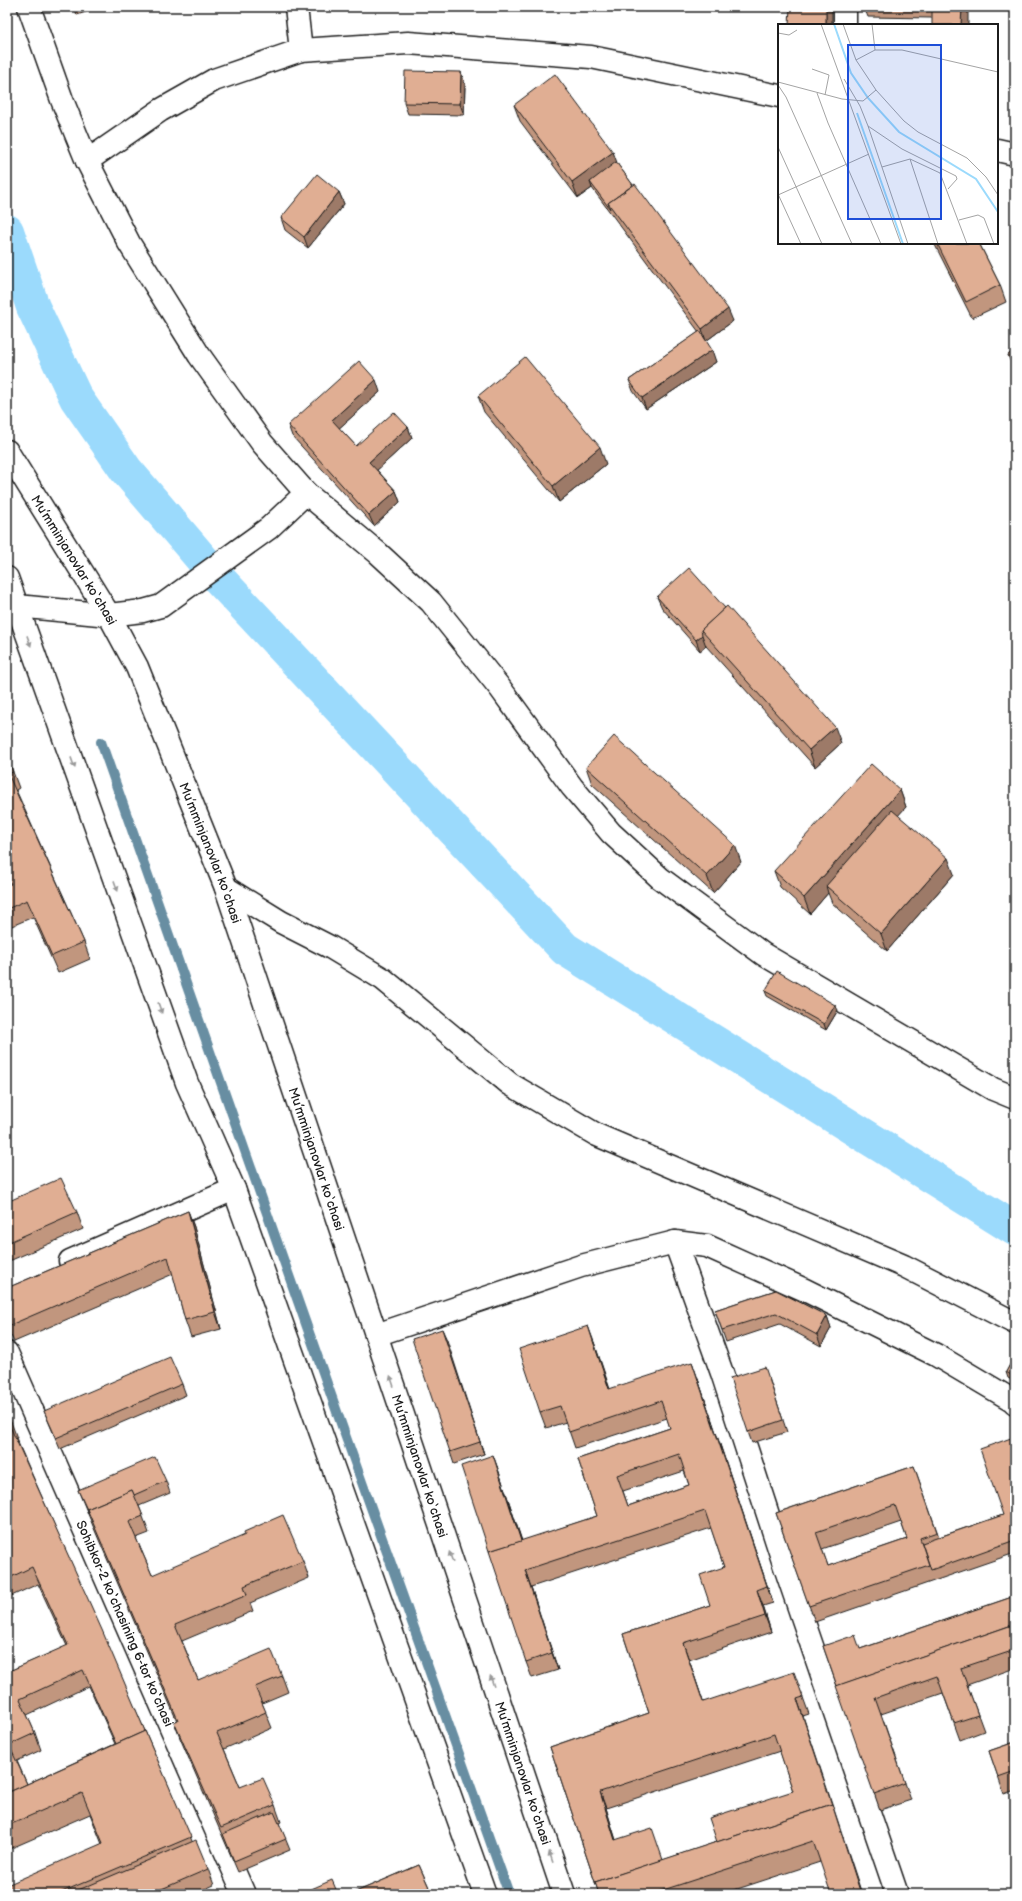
<svg xmlns="http://www.w3.org/2000/svg" width="1022" height="1901" font-family="'Balsamiq Sans',sans-serif">
  <style>
    .lines { fill: none; stroke-linecap: round; stroke-linejoin: round }
    .stream { stroke: #688ea2; stroke-width: 10 }
    .canal { stroke: #9bdafc; stroke-width: 34 }
    .minor-casing { stroke: #1c1c1c; stroke-width: 25 }
    .major-casing { stroke: #1c1c1c; stroke-width: 25 }
    .minor { stroke: #fff; stroke-width: 22 }
    .major { stroke: #fff; stroke-width: 22 }
    .wall { fill: #c1967e; stroke: #1c1c1c; fill-rule: evenodd }
    .shaded-wall { fill: #9d7a67; stroke: #1c1c1c }
    .building { fill: #e0ae93; stroke: #1c1c1c; fill-rule: evenodd }
    .oneway { fill: #999 }
    .labels { text-anchor: middle; stroke-width: 3.5; stroke-linejoin: round; paint-order: stroke }
    .street-label { font-size: 13px; fill: #1c1c1c; stroke: #fff }
    .inset-river { fill: none; stroke: #9bdafc; stroke-width: 2 }
    .inset-road { fill: none; stroke: #a4a4a4; stroke-width: 1 }
    .view { fill: #1d4ed8; fill-opacity: 0.15; stroke: #1d4ed8; stroke-width: 2 }
    .inset-edge { fill: none; stroke: #1c1c1c; stroke-width: 2 }
  </style>
  <rect width="100%" height="100%" fill="#fff"/>
  <filter id="ink" filterUnits="userSpaceOnUse"><feTurbulence type="fractalNoise" baseFrequency=".025" numOctaves="2"/><feDisplacementMap in="SourceGraphic" scale="8" xChannelSelector="R" yChannelSelector="G"/><feConvolveMatrix kernelMatrix="1 2 1 2 8 2 1 2 1" color-interpolation-filters="sRGB"/></filter>
  <g filter="url(#ink)">
    <g class="lines">
      <polyline class="stream" points="101,742 343,1429 509,1894"/>
      <polyline class="canal" points="7,231 33,307 76,398 126,470 219,579 565,949 1015,1229"/>
      <g class="minor-casing">
        <g id="minor">
          <polyline points="29,7 62,100 87,161"/>
          <polyline points="845,25 845,7"/>
          <polyline points="301,50 408,43 591,57 779,96"/>
          <polyline points="997,150 1015,154"/>
          <polyline points="306,493 378,553 431,602 500,688 572,787 611,833 660,878 763,954 993,1089 1015,1098"/>
          <polyline points="7,605 109,615 143,611 161,606 269,528 306,493 262,443 199,355 129,243 87,161 161,110 214,80 301,50 296,7"/>
          <polyline points="226,888 281,922 330,947 383,979 510,1084 597,1135 904,1266 1015,1323"/>
          <polyline points="675,1242 722,1373 784,1564 897,1894"/>
          <polyline points="70,1261 234,1189"/>
          <polyline points="376,1335 581,1266 675,1242 707,1246 805,1290 936,1355 1012,1400 1015,1403"/>
          <path id="s1" d="M7,1353L244,1894"/>
        </g>
      </g>
      <g class="major-casing">
        <g id="major">
          <path id="s2" d="M7,451L109,615L137,667L226,888L564,1894"/>
          <polyline points="7,578 187,1083 234,1189 485,1894"/>
        </g>
      </g>
      <use href="#minor" class="minor"/>
      <use href="#major" class="major"/>
    </g>
    <g class="wall">
      <polygon points="74,7 101,7 77,15"/>
      <polygon points="864,7 968,7 932,18 868,17"/>
      <polygon points="465,84 464,115 408,114 404,103"/>
      <polygon points="514,105 613,152 616,162 733,321 706,341 703,336 716,362 646,409 633,391 629,380 699,332 592,188 578,198 520,121"/>
      <polygon points="339,192 344,204 308,248 285,230 281,218"/>
      <polygon points="934,243 979,243 1000,285 1006,302 972,318"/>
      <polygon points="1015,350 1015,373 1014,371 1008,355"/>
      <polygon points="380,392 339,428 356,446 408,427 412,438 377,470 396,491 400,502 374,526 292,436 288,425"/>
      <polygon points="478,396 606,464 559,502 484,412"/>
      <polygon points="657,597 725,608 841,743 815,767 706,646 700,651 662,608"/>
      <polygon points="7,759 13,772 19,788 16,790 84,942 90,959 58,973 33,917 7,928 7,885 9,884 7,879"/>
      <polygon points="586,767 741,862 713,893 592,784"/>
      <polygon points="900,790 906,807 898,815 954,874 887,951 832,903 828,893 810,914 780,887 774,871"/>
      <polygon points="765,991 838,1010 826,1030 767,996"/>
      <polygon points="7,1202 77,1212 83,1229 7,1262"/>
      <polygon points="188,1211 194,1227 221,1329 191,1337 185,1320 173,1274 14,1342 7,1327 7,1288"/>
      <polygon points="776,1290 827,1316 831,1328 821,1346 780,1324 726,1342 715,1310"/>
      <polygon points="442,1329 484,1454 454,1464 450,1452"/>
      <path d="M594,1342L610,1389L698,1379L773,1603L763,1606L771,1632L689,1660L703,1702L800,1689L809,1714L803,1716L820,1862L722,1894H599L550,1747L649,1713L623,1634L710,1605L724,1567L711,1528L531,1587L558,1670L532,1678L526,1662L497,1466L522,1541L597,1516L578,1459L670,1428L667,1418L575,1448L566,1422L546,1428L540,1412ZM684,1471L689,1485L628,1506L623,1491ZM780,1751L793,1791L717,1842L663,1860L616,1840L606,1808Z"/>
      <polygon points="1015,1355 1015,1382 1008,1378 1006,1372"/>
      <polygon points="769,1378 787,1432 752,1443 748,1432"/>
      <polygon points="182,1384 186,1395 60,1449 44,1411"/>
      <path d="M7,1411L17,1438H16L145,1731L192,1841L208,1869L214,1885L194,1894H7L102,1844L90,1814L7,1850V1672L67,1646L38,1584L7,1598V1513L9,1512L7,1509ZM89,1686L115,1744L27,1784L17,1761L41,1750L35,1733L27,1715Z"/>
      <path d="M1015,1450V1553L815,1622L776,1513L914,1466L939,1537L1003,1515ZM901,1522L907,1539L828,1566L822,1549Z"/>
      <polygon points="166,1481 170,1493 139,1506 149,1533 136,1538 152,1575 303,1561 309,1578 250,1603 253,1611 182,1641 198,1680 282,1676 288,1692 262,1703 272,1728 224,1749 240,1787 275,1805 281,1822 279,1823 290,1850 238,1872 180,1738 174,1722 177,1721 93,1526 78,1490"/>
      <polygon points="1015,1596 1015,1668 967,1685 984,1731 960,1740 943,1693 881,1714 911,1800 880,1810 823,1646 860,1649"/>
      <polygon points="1015,1742 1015,1790 1004,1794 989,1751"/>
      <polygon points="419,1865 432,1894 351,1894"/>
    </g>
    <g class="shaded-wall">
      <rect x="826" y="7" width="6" height="18"/>
      <polygon points="962,7 968,7 968,25 961,25"/>
      <polygon points="461,72 465,84 464,115 460,104"/>
      <polygon points="613,152 619,168 590,182 592,188 578,198 572,182"/>
      <polygon points="339,192 344,204 308,248 304,237"/>
      <polygon points="728,309 733,321 706,341 702,329"/>
      <polygon points="712,350 716,362 646,409 642,398"/>
      <polygon points="376,380 380,392 336,431 332,420"/>
      <polygon points="408,427 412,438 374,473 369,462"/>
      <polygon points="600,447 606,464 559,502 553,486"/>
      <polygon points="396,491 400,502 374,526 369,515"/>
      <polygon points="702,635 706,646 700,651 696,640"/>
      <polygon points="835,727 841,743 815,767 809,750"/>
      <polygon points="900,790 906,807 831,890 826,886 828,893 810,914 804,898"/>
      <polygon points="735,845 741,862 713,893 707,876"/>
      <polygon points="948,858 954,874 887,951 881,934"/>
      <polygon points="835,1005 838,1010 826,1030 824,1024"/>
      <polygon points="188,1211 194,1227 221,1329 215,1312"/>
      <polygon points="827,1316 831,1328 821,1346 817,1335"/>
      <polygon points="588,1326 594,1342 615,1406 609,1389"/>
      <polygon points="442,1329 447,1340 484,1454 480,1442"/>
      <polygon points="692,1362 698,1379 773,1603 767,1586"/>
      <polygon points="493,1455 497,1466 527,1557 523,1546"/>
      <polygon points="525,1570 531,1587 558,1670 552,1653"/>
      <polygon points="757,1590 763,1606 771,1632 765,1616"/>
      <polygon points="683,1643 689,1660 709,1719 703,1702"/>
      <polygon points="797,1699 803,1716 862,1894 861,1894"/>
      <polygon points="600,1792 606,1808 621,1857 615,1840"/>
    </g>
    <g class="building">
      <polygon points="790,7 826,7 826,25 789,25"/>
      <polygon points="932,7 962,7 961,25 932,25"/>
      <polygon points="405,71 461,72 460,104 404,103"/>
      <polygon points="555,74 613,152 572,182 514,105"/>
      <polygon points="616,162 633,185 608,203 610,209 590,182"/>
      <polygon points="317,174 339,192 304,237 281,218"/>
      <polygon points="635,184 728,309 702,329 608,203"/>
      <polygon points="937,243 979,243 1000,285 966,302"/>
      <polygon points="700,331 712,350 642,398 629,380"/>
      <polygon points="1015,350 1015,366 1008,355"/>
      <polygon points="525,357 600,447 553,486 478,396"/>
      <polygon points="359,361 376,380 332,420 356,446 394,412 408,427 369,462 396,491 369,515 288,425"/>
      <polygon points="689,568 725,608 701,630 702,635 696,640 657,597"/>
      <polygon points="727,606 835,727 809,750 701,630"/>
      <polygon points="614,736 735,845 707,876 586,767"/>
      <polygon points="7,759 13,772 8,774 84,942 52,956 27,900 7,909 7,885 11,884 7,876"/>
      <polygon points="871,764 900,790 804,898 774,871"/>
      <polygon points="892,810 948,858 881,934 826,886"/>
      <polygon points="777,971 835,1005 824,1024 765,991"/>
      <polygon points="61,1178 77,1212 7,1243 7,1202"/>
      <polygon points="188,1211 215,1312 185,1320 168,1257 8,1326 7,1324 7,1288"/>
      <polygon points="776,1290 827,1316 817,1335 776,1313 722,1330 715,1310"/>
      <path d="M588,1326L609,1389L692,1362L767,1586L757,1590L765,1616L683,1643L703,1702L794,1672L803,1697L797,1699L833,1808L832,1804L717,1842L709,1818L793,1791L774,1734L600,1792L615,1840L652,1828L663,1860L595,1882L550,1747L649,1713L623,1634L710,1605L700,1575L724,1567L705,1511L525,1570L552,1653L526,1662L489,1551L597,1516L578,1459L670,1428L661,1401L569,1432L560,1406L540,1412L519,1349ZM679,1454L689,1485L628,1506L617,1475Z"/>
      <polygon points="442,1329 480,1442 450,1452 412,1339"/>
      <polygon points="1015,1355 1015,1377 1006,1372"/>
      <polygon points="170,1357 182,1384 56,1438 44,1411"/>
      <polygon points="765,1367 783,1420 748,1432 730,1378"/>
      <polygon points="7,1411 11,1421 8,1422 102,1630 145,1731 116,1744 83,1670 20,1699 35,1733 9,1745 27,1784 7,1793 7,1672 68,1645 32,1567 7,1579 7,1513 10,1512 7,1505"/>
      <polygon points="1011,1438 1015,1451 1015,1540 931,1570 922,1543 1003,1515 980,1449"/>
      <polygon points="493,1455 521,1541 489,1551 461,1466"/>
      <polygon points="155,1457 166,1481 134,1495 132,1490 87,1509 89,1514 78,1490"/>
      <path d="M914,1466L937,1532L920,1538L929,1565L809,1606L776,1513ZM895,1505L907,1539L828,1566L816,1532Z"/>
      <polygon points="132,1490 143,1516 129,1522 152,1575 245,1535 244,1532 283,1515 303,1561 244,1586 247,1595 175,1625 198,1680 271,1649 282,1676 255,1687 266,1712 217,1733 240,1787 263,1778 275,1805 221,1828 174,1722 178,1720 87,1509"/>
      <polygon points="1015,1596 1015,1624 837,1686 823,1646 855,1635 860,1649"/>
      <polygon points="1015,1624 1015,1650 961,1668 978,1715 954,1723 937,1676 875,1698 905,1783 874,1794 836,1686"/>
      <polygon points="145,1731 191,1837 57,1894 7,1894 7,1885 103,1843 82,1793 7,1826 7,1793"/>
      <polygon points="1015,1742 1015,1771 998,1777 989,1751"/>
      <polygon points="832,1804 861,1894 831,1894 813,1841 651,1894 599,1894 595,1882"/>
      <polygon points="274,1812 286,1839 234,1861 223,1834"/>
      <polygon points="196,1840 208,1869 150,1894 69,1894"/>
      <polygon points="419,1865 431,1892 425,1894 351,1894"/>
      <polygon points="332,1880 338,1894 300,1894"/>
      <polygon points="944,1892 945,1894 937,1894"/>
    </g>
    <defs><path id="oneway-solid" d="M-6-.8H1V-3.2L6.5 0L1 3.2V.8H-6Z"/></defs>
    <g class="oneway">
      <use href="#oneway-solid" transform="translate(29 641) rotate(70)"/>
      <use href="#oneway-solid" transform="translate(73 763) rotate(70)"/>
      <use href="#oneway-solid" transform="translate(116 886) rotate(70)"/>
      <use href="#oneway-solid" transform="translate(160 1008) rotate(70)"/>
      <use href="#oneway-solid" transform="translate(392 1381) rotate(-109)"/>
      <use href="#oneway-solid" transform="translate(451 1557) rotate(-109)"/>
      <use href="#oneway-solid" transform="translate(492 1681) rotate(-109)"/>
      <use href="#oneway-solid" transform="translate(551 1857) rotate(-109)"/>
    </g>
  </g>
  <g class="labels">
    <g class="street-label">
      <text dy="5" stroke="none"><textPath href="#s2" startOffset="128">Mu’mminjanovlar ko‘chasi</textPath></text>
      <text dy="5" stroke="none"><textPath href="#s2" startOffset="452">Mu’mminjanovlar ko‘chasi</textPath></text>
      <text dy="5" stroke="none"><textPath href="#s2" startOffset="776">Mu’mminjanovlar ko‘chasi</textPath></text>
      <text dy="5" stroke="none"><textPath href="#s2" startOffset="1100">Mu’mminjanovlar ko‘chasi</textPath></text>
      <text dy="5" stroke="none"><textPath href="#s1" startOffset="295">Sohibkor-2 ko‘chasining 6-tor ko‘chasi</textPath></text>
      <text dy="5" stroke="none"><textPath href="#s2" startOffset="1424">Mu’mminjanovlar ko‘chasi</textPath></text>
    </g>
  </g>
  <g transform="translate(778 24)">
    <rect width="220" height="220" fill="#fff"/>
    <path class="inset-river" d="M56,0L73,49L90,74L121,108L198,155L220,188M79,89L125,220"/>
    <path class="inset-road" d="M43,0L123,220M65,0L78,36M0,9L11,11L19,6M97,26H124L220,48M34,45L51,51L47,71M66,55L82,82L90,102L130,220M0,58L64,75L85,77L98,66L78,36L97,26L94,0M0,61L8,73L74,220M98,66L126,97L140,108L189,134L208,153L220,171M39,69L50,99L103,220M90,102L124,125L178,152L179,155L170,165M0,123L44,220M132,135L160,220M104,143L132,135L162,149L189,220M0,170L23,220M0,171L91,130M181,196L200,191L206,194L216,220"/>
    <path class="view" d="M70,21H163V195H70Z"/>
    <rect width="220" height="220" class="inset-edge"/>
  </g>
  <rect width="1022" height="1901" fill="none" stroke="#fff" stroke-width="24"/>
  <rect x="12" y="12" width="998" height="1877" fill="none" stroke="#1c1c1c" stroke-width="1.5" filter="url(#ink)"/>
</svg>
